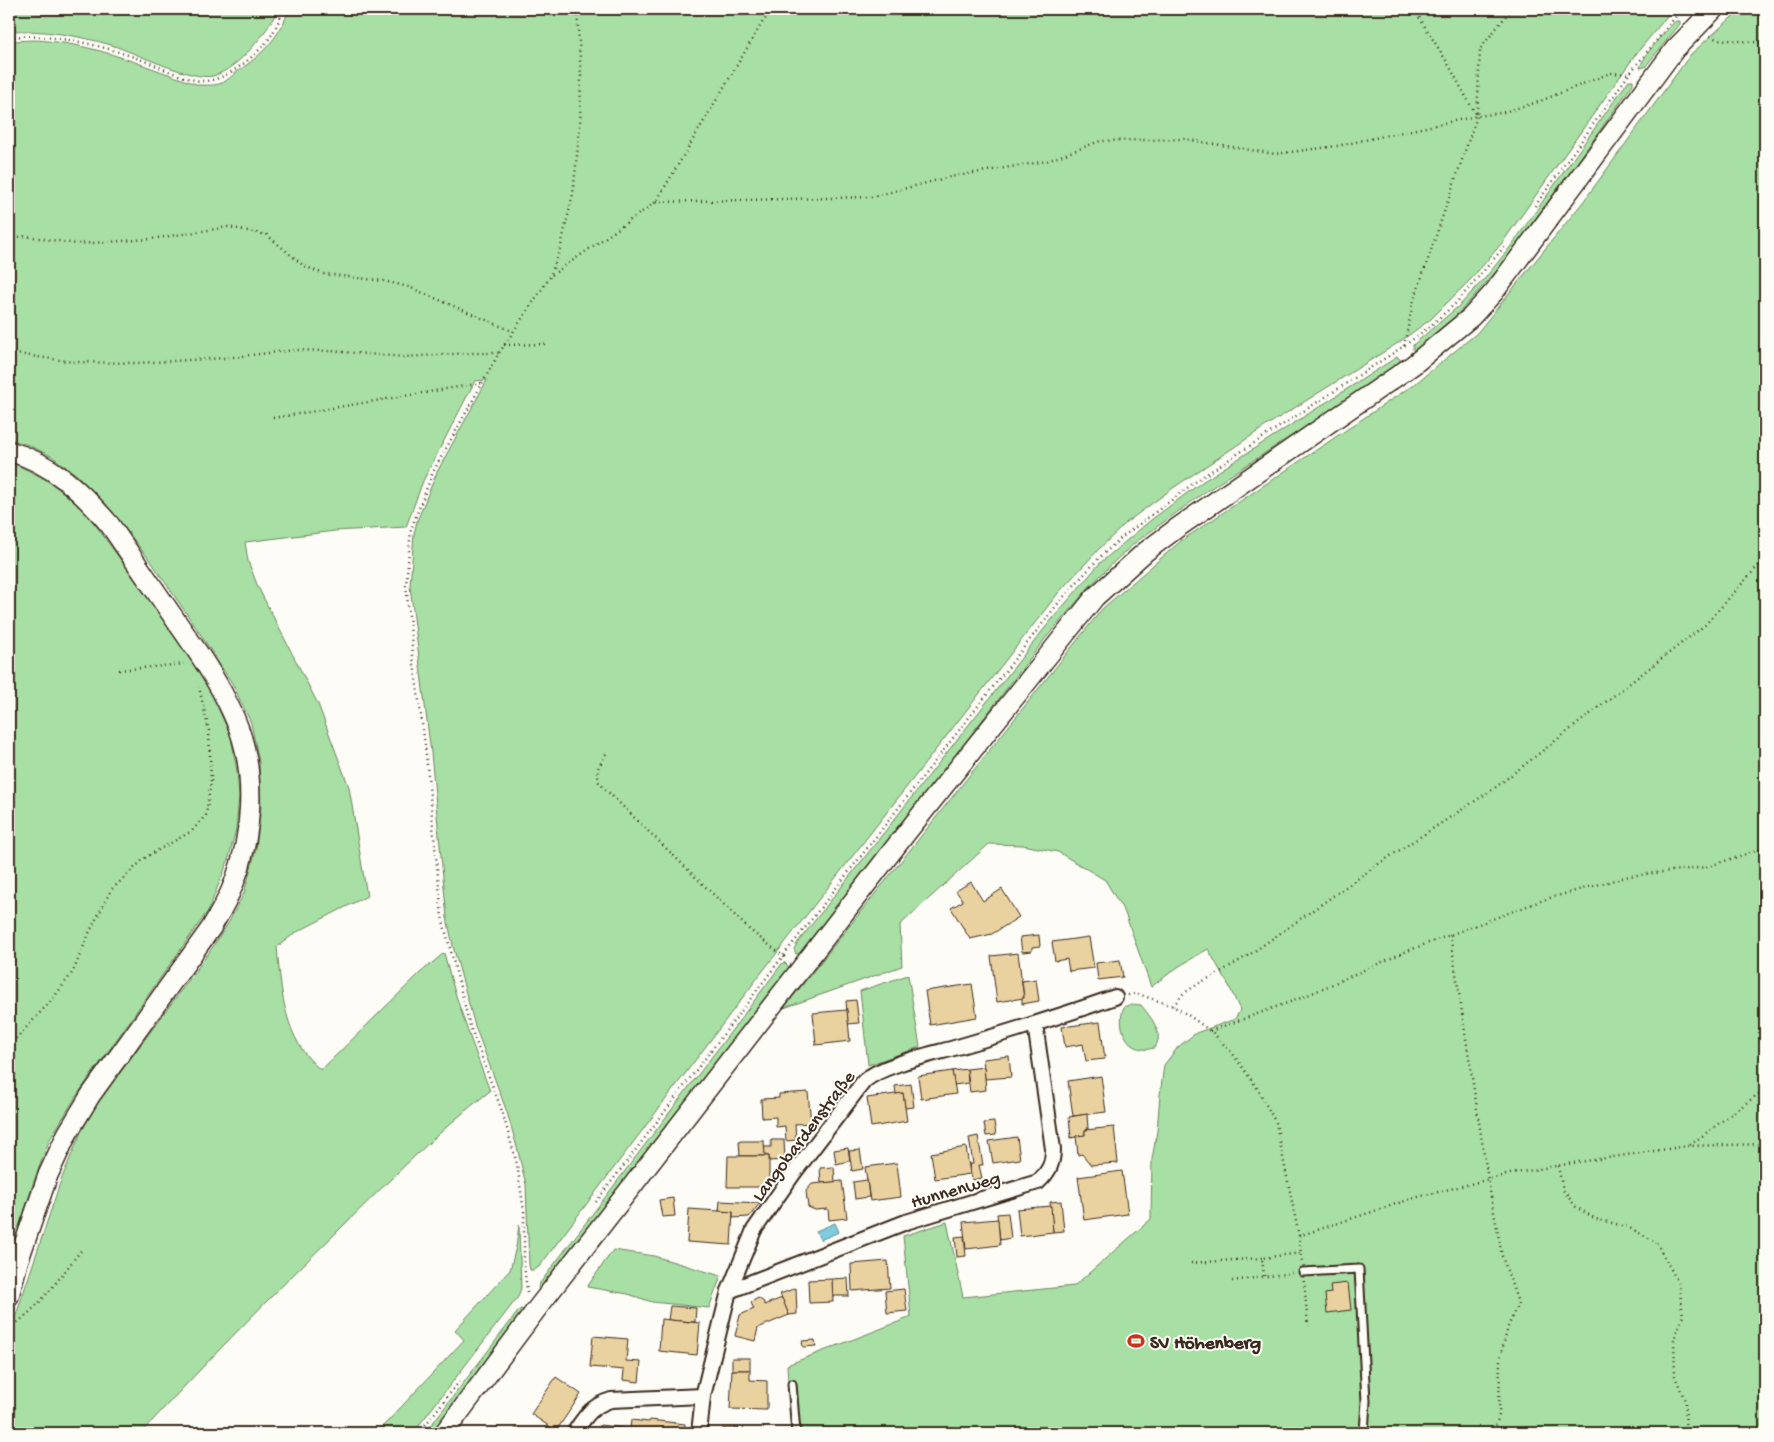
<svg xmlns="http://www.w3.org/2000/svg" width="1774" height="1442" font-family="'Gochi Hand',sans-serif">
  <style>
    .green { fill: #a7dfa4; stroke: #718461 }
    .water { fill: #7eccdc; stroke: #638b90 }
    .building { fill: #ead1a0; stroke: #3b2a1e }
    .lines { fill: none; stroke-linecap: round; stroke-linejoin: round }
    .lane-casing { stroke: #3b2a1e; stroke-width: 11 }
    .street-casing { stroke: #3b2a1e; stroke-width: 18 }
    .secondary-casing { stroke: #3b2a1e; stroke-width: 22 }
    .path { stroke: #3b2a1e; stroke-width: 2.5; stroke-dasharray: 1 4; stroke-linecap: butt }
    .lane { stroke: #fdfcf7; stroke-width: 7 }
    .street { stroke: #fdfcf7; stroke-width: 14 }
    .secondary { stroke: #fdfcf7; stroke-width: 19 }
    .labels { text-anchor: middle; stroke-width: 4; stroke-linejoin: round; paint-order: stroke }
    .street-label { font-size: 19px; fill: #3b2a1e; stroke: #fdfcf7 }
    .poi-label { font-size: 19px; font-weight: bold; fill: #3b2a1e; stroke: #fdfcf7; text-anchor: start }
  </style>
  <rect width="100%" height="100%" fill="#fdfcf7"/>
  <filter id="ink" filterUnits="userSpaceOnUse"><feTurbulence type="fractalNoise" baseFrequency=".02" numOctaves="2"/><feDisplacementMap in="SourceGraphic" scale="10" xChannelSelector="R" yChannelSelector="G"/><feConvolveMatrix kernelMatrix="1 2 1 2 8 2 1 2 1" color-interpolation-filters="sRGB"/></filter>
  <g filter="url(#ink)">
    <g class="green">
      <path d="M9,9H278C268,32 238,69 213,76C192,81 134,52 111,45C77,35 44,30 9,31Z"/>
      <path d="M289,9H1673L1636,54L1502,243L1472,278L1431,319L1398,343L1272,422L1173,488L1127,522L1099,549L1059,592L762,972L539,1267L533,1270H530L529,1265L526,1185L518,1151L507,1112L475,1026L453,946L447,918L431,753L410,586L414,534L417,521L437,472L487,380L475,381L423,481L406,527L335,531L245,542L248,561L258,587L318,704L349,787L367,896L295,933L277,947C281,990 284,1041 321,1070L420,973L444,953C456,1001 473,1046 490,1091C437,1132 390,1180 342,1227C273,1294 206,1362 141,1433H9V1336L61,1180L81,1132L97,1104L208,954L229,922L244,893L256,849L261,807L259,762L251,723L233,685L193,623L152,563L110,509L77,475L51,456L28,445L9,439V41C21,41 35,39 47,41C102,46 148,68 199,85C206,85 215,86 222,83C228,80 233,75 238,71C262,55 280,37 289,9Z"/>
      <polygon points="1741,9 1765,9 1765,1433 791,1433 787,1365 911,1317 903,1236 947,1222 963,1297 1074,1286 1151,1219 1152,1159 1157,1131 1160,1095 1164,1065 1178,1047 1196,1033 1235,1019 1240,1010 1229,986 1208,949 1178,967 1151,987 1125,913 1105,880 1058,852 1023,845 989,844 900,925 902,966 784,1008 1103,608 1181,541 1416,383 1477,333 1583,202 1691,54"/>
      <path d="M1676,21H1680V24L1645,67L1640,68C1642,57 1667,28 1676,21Z"/>
      <polygon points="1629,80 1633,80 1633,84 1513,253 1456,316 1417,349 1413,350 1413,345 1460,305 1486,277 1511,246"/>
      <polygon points="1397,357 1400,359 1400,363 1339,405 1205,492 1136,542 1116,560 1091,585 1045,639 804,951 800,954 796,954 794,949 798,942 1048,624 1100,563 1151,520 1202,482"/>
      <path d="M9,462C48,478 64,490 92,520L196,665L207,683L231,737L237,771L239,797L236,829L228,861L208,911L75,1098L50,1139L36,1175L9,1258Z"/>
      <polygon points="784,962 790,968 541,1291 539,1291 538,1287 540,1283 739,1021 781,965"/>
      <polygon points="908,975 920,1047 868,1065 860,991"/>
      <path d="M1131,1004L1141,1005C1150,1016 1166,1035 1154,1048C1129,1056 1115,1027 1124,1007Z"/>
      <polygon points="519,1225 521,1288 518,1297 413,1433 375,1433 388,1421 464,1340 455,1330 510,1270 516,1247"/>
      <polygon points="613,1250 654,1256 721,1276 709,1308 652,1302 628,1294 587,1287"/>
      <polygon points="520,1309 525,1310 447,1417 435,1433 425,1433"/>
    </g>
    <polygon class="water" points="835,1223 839,1232 820,1240 816,1231"/>
    <g class="building">
      <polygon points="971,882 983,901 1002,889 1019,917 992,934 970,939 951,908 963,901 956,891"/>
      <polygon points="1039,935 1040,946 1032,947 1032,951 1022,952 1020,937"/>
      <polygon points="1089,937 1094,968 1069,971 1067,959 1055,961 1052,942"/>
      <polygon points="1018,953 1024,998 997,1002 991,956"/>
      <polygon points="1120,960 1123,977 1098,980 1096,963"/>
      <polygon points="1036,979 1039,1001 1022,1004 1022,998 1024,998 1022,981"/>
      <polygon points="972,984 977,1017 930,1025 925,991"/>
      <polygon points="856,1000 859,1023 848,1024 846,1001"/>
      <polygon points="847,1010 850,1041 816,1045 813,1013"/>
      <polygon points="1100,1022 1105,1059 1086,1061 1083,1044 1065,1047 1062,1027"/>
      <polygon points="1009,1056 1011,1077 985,1079 983,1059"/>
      <polygon points="984,1067 986,1090 970,1092 967,1069"/>
      <polygon points="967,1069 968,1083 954,1085 952,1071"/>
      <polygon points="952,1071 956,1094 921,1099 918,1076"/>
      <polygon points="1101,1076 1106,1112 1073,1116 1068,1081"/>
      <polygon points="911,1084 914,1107 905,1108 903,1093 896,1094 895,1086"/>
      <polygon points="808,1092 811,1123 795,1124 796,1140 786,1141 785,1126 776,1127 776,1117 762,1118 761,1099 779,1098 779,1094"/>
      <polygon points="903,1093 907,1121 871,1127 867,1098"/>
      <polygon points="1087,1114 1088,1129 1085,1130 1085,1135 1071,1138 1069,1117"/>
      <polygon points="994,1122 996,1135 986,1136 984,1123"/>
      <polygon points="1114,1127 1118,1163 1091,1165 1082,1154 1078,1155 1076,1136 1085,1135 1085,1130"/>
      <polygon points="978,1136 983,1165 979,1165 982,1178 972,1180 969,1164 973,1164 969,1138"/>
      <polygon points="1017,1137 1020,1159 993,1163 989,1141"/>
      <polygon points="771,1140 784,1140 785,1160 769,1161 769,1156 765,1156 764,1147 771,1147"/>
      <polygon points="739,1141 764,1141 765,1156 740,1156"/>
      <polygon points="966,1147 970,1174 935,1179 931,1153"/>
      <polygon points="848,1148 850,1161 836,1164 834,1150"/>
      <polygon points="860,1150 863,1169 852,1171 849,1151"/>
      <polygon points="728,1156 769,1156 769,1187 727,1187"/>
      <polygon points="897,1163 901,1197 870,1201 865,1167"/>
      <polygon points="834,1167 835,1182 821,1183 820,1168"/>
      <polygon points="1122,1171 1128,1214 1084,1220 1078,1177"/>
      <polygon points="867,1180 869,1197 855,1199 853,1182"/>
      <polygon points="842,1181 847,1218 829,1220 828,1209 815,1210 808,1207 806,1191 812,1184"/>
      <polygon points="673,1198 675,1216 662,1217 659,1200"/>
      <polygon points="720,1201 760,1203 749,1217 733,1218 733,1212 719,1211"/>
      <polygon points="1061,1201 1064,1231 1053,1232 1050,1202"/>
      <polygon points="1051,1206 1053,1232 1020,1236 1017,1209"/>
      <polygon points="689,1209 733,1212 731,1245 687,1242"/>
      <polygon points="1008,1213 1011,1238 1000,1240 997,1214"/>
      <polygon points="998,1219 1000,1245 966,1249 963,1222"/>
      <polygon points="964,1236 966,1256 957,1257 955,1237"/>
      <polygon points="888,1261 890,1288 852,1291 851,1264"/>
      <polygon points="848,1278 849,1296 832,1296 832,1279"/>
      <polygon points="832,1279 833,1302 809,1303 808,1280"/>
      <polygon points="1348,1283 1351,1310 1327,1313 1325,1294 1331,1293 1330,1285"/>
      <polygon points="796,1288 797,1314 789,1315 780,1294"/>
      <polygon points="904,1289 907,1311 887,1313 885,1291"/>
      <polygon points="758,1298 764,1302 764,1305 782,1298 789,1315 758,1328 755,1341 735,1336 740,1315 754,1309 751,1303 753,1301"/>
      <polygon points="670,1306 696,1308 695,1322 668,1320"/>
      <polygon points="661,1319 700,1323 697,1355 659,1351"/>
      <polygon points="593,1336 628,1339 626,1361 641,1362 639,1382 623,1380 624,1370 590,1367"/>
      <polygon points="815,1340 816,1346 803,1347 802,1341"/>
      <rect x="732" y="1358" width="18" height="12"/>
      <polygon points="732,1370 750,1370 750,1380 767,1381 767,1410 730,1409"/>
      <polygon points="556,1377 581,1394 556,1431 531,1414"/>
      <polygon points="631,1420 649,1422 650,1420 685,1424 684,1433 599,1433 600,1425 630,1429"/>
      <polygon points="517,1427 526,1433 513,1433"/>
      <rect x="723" y="1428" width="15" height="5"/>
    </g>
    <g class="lines">
      <g class="lane-casing">
        <g id="lane">
          <polyline points="1303,1272 1359,1269 1366,1401 1364,1433"/>
          <polyline points="792,1384 796,1433"/>
        </g>
      </g>
      <g class="street-casing">
        <g id="street">
          <path d="M729,1291L906,1222L1038,1182C1049,1172 1053,1163 1053,1149L1035,1024"/>
          <path d="M574,1433C585,1417 591,1406 611,1400L703,1396"/>
          <path d="M699,1433L703,1396L729,1291L754,1230L793,1174L864,1081C883,1064 935,1054 961,1046C1013,1031 1064,1015 1115,997"/>
        </g>
      </g>
      <g class="secondary-casing">
        <g id="secondary">
          <path d="M9,451C52,463 82,492 110,525L199,654C215,678 229,702 239,729C256,777 252,837 234,883C228,899 220,913 211,928L90,1096L67,1134L48,1175L18,1262L9,1296"/>
          <polyline points="444,1433 539,1306 907,832 1095,597 1145,552 1177,528 1413,365 1471,317 1494,292 1675,49 1714,9"/>
        </g>
      </g>
      <g class="path">
        <polyline points="1414,9 1447,62 1476,115"/>
        <polyline points="1710,36 1716,39 1765,43"/>
        <path d="M9,37C55,34 99,44 142,60C159,66 187,81 203,81C225,82 259,54 271,36C276,28 280,18 284,9"/>
        <polyline points="656,202 871,197 950,177 1047,161 1100,141 1184,139 1275,154 1337,146 1477,116 1501,113 1538,102 1610,73 1629,74"/>
        <polyline points="1535,206 1629,74 1682,9"/>
        <polyline points="9,238 26,236 77,244 151,239 228,227 267,235 304,266 324,274 384,281 409,287 512,331"/>
        <polyline points="552,275 656,202 762,23 773,9"/>
        <polyline points="504,345 545,344"/>
        <polyline points="1404,346 1413,303 1477,116 1480,49 1509,12 1509,9"/>
        <polyline points="9,353 74,362 137,363 225,358 295,350 331,351 404,357 471,353 499,353"/>
        <polyline points="273,418 482,383"/>
        <polyline points="119,670 184,664"/>
        <polyline points="606,754 597,770 599,782 607,791 750,930 787,959"/>
        <polyline points="1450,935 1488,1180 1502,1256 1518,1303 1508,1327 1500,1358 1499,1415 1494,1433"/>
        <polyline points="1128,995 1138,994 1173,1006 1191,1017 1213,1033 1233,1054 1257,1088 1276,1123 1299,1236 1302,1262"/>
        <polyline points="1173,1006 1183,994 1201,982 1217,974 1249,955 1380,863 1492,790 1705,625 1765,558"/>
        <polyline points="1210,1031 1301,998 1407,951 1546,899 1629,876 1706,867 1765,848"/>
        <polyline points="9,1046 51,1001 73,972 90,931 111,890 146,857 192,831 206,815 211,780 209,731 199,687"/>
        <polyline points="1690,1145 1765,1089"/>
        <polyline points="1558,1166 1563,1190 1576,1207 1596,1219 1628,1227 1656,1242 1679,1284 1683,1316 1674,1339 1675,1376 1686,1403 1685,1433"/>
        <polyline points="596,1202 783,956 1003,674 1060,601 1099,558 1121,538 1202,477 1404,346 1429,327 1456,303 1505,246"/>
        <polyline points="1299,1236 1414,1198 1510,1174 1579,1162 1688,1146 1765,1144"/>
        <polyline points="1191,1263 1262,1258"/>
        <polyline points="1264,1276 1262,1258 1301,1253"/>
        <polyline points="1232,1281 1292,1273"/>
        <polyline points="1304,1281 1308,1326"/>
        <polyline points="527,1292 524,1265 524,1212 517,1164 502,1111 470,1026 442,917 425,745 413,656 406,585 411,529 433,472 499,353 550,277 561,246 573,194 580,126 581,76 577,9"/>
        <path d="M9,1328C40,1309 60,1276 83,1248"/>
        <polyline points="419,1433 462,1378"/>
      </g>
      <use href="#lane" class="lane"/>
      <use href="#street" class="street"/>
      <use href="#secondary" class="secondary"/>
    </g>
  </g>
  <defs>
    <g id="stadium-bare" transform="scale(1.35)"><path d="M0-5a6.5 5 0 1 0 0 10a6.5 5 0 1 0 0-10ZM-3.5-1.8h7v3.6h-7Z" fill="#c8321e" stroke="#fdfcf7" stroke-width="2.5" paint-order="stroke"/></g>
  </defs>
  <g fill-rule="evenodd">
    <use href="#stadium-bare" x="1136" y="1341"/>
  </g>
  <g class="labels">
    <g class="street-label">
      <text transform="translate(802 1135) rotate(-53)" y="7">Langobardenstraße</text>
      <text transform="translate(955 1188) rotate(-16)" y="7">Hunnenweg</text>
    </g>
    <g class="poi-label">
      <text x="1150" y="1348">SV Höhenberg</text>
    </g>
  </g>
  <rect width="1774" height="1442" fill="none" stroke="#fdfcf7" stroke-width="30"/>
  <rect x="15" y="15" width="1744" height="1412" fill="none" stroke="#3b2a1e" stroke-width="2" filter="url(#ink)"/>
</svg>
